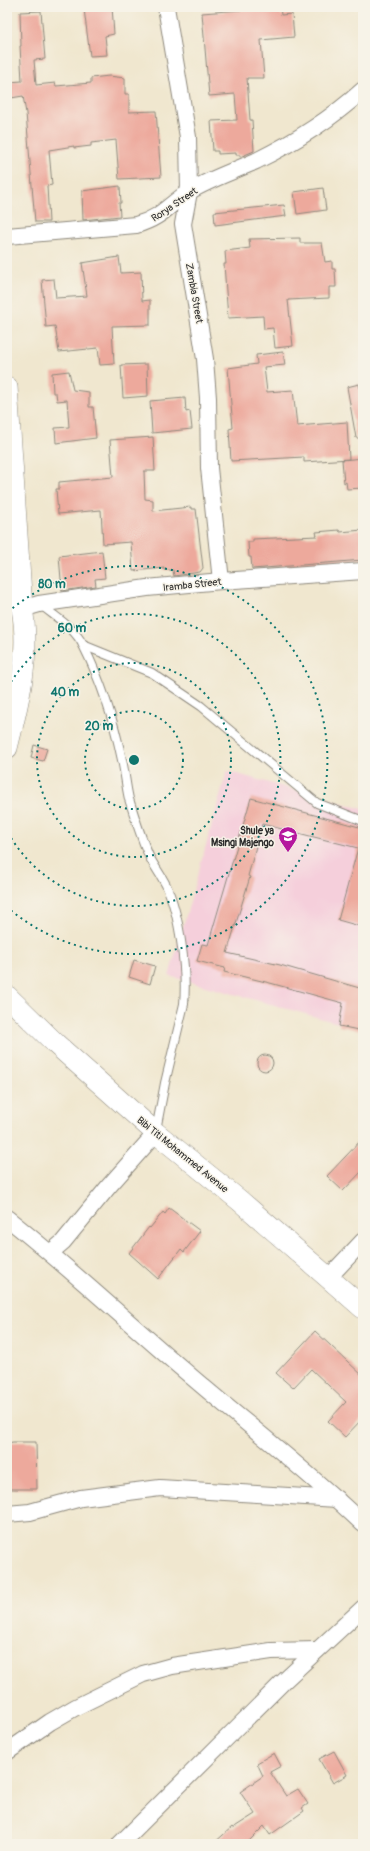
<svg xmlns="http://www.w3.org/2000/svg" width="370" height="1851" font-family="Pangolin,sans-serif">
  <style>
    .built { fill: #f5cfdb }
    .building { fill: #eda99c }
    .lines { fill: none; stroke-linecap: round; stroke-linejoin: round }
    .service-casing { stroke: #8e897d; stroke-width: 10 }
    .minor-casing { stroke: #8e897d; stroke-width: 18 }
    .tertiary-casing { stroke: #8e897d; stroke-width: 22 }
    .service { stroke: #fff; stroke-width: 8 }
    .minor { stroke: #fff; stroke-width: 16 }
    .tertiary { stroke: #fff; stroke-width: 21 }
    .ring { fill: none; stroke: #0f766e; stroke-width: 2; stroke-dasharray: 2 4 }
    .labels { text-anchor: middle; stroke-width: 3; stroke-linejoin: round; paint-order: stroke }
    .street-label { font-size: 10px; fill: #2b2b2b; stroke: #f7f3e8 }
    .poi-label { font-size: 10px; font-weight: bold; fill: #2b2b2b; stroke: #f7f3e8; text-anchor: end }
    .centre { fill: #0f766e; stroke: #f7f3e8; stroke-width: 2 }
    .ring-label { font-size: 12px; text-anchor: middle; font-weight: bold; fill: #0f766e; stroke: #f7f3e8; stroke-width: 3; stroke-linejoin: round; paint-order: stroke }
  </style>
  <rect width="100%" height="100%" fill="#f7f3e8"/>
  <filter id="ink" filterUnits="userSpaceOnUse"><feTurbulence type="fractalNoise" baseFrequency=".025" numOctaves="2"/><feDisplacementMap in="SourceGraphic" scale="8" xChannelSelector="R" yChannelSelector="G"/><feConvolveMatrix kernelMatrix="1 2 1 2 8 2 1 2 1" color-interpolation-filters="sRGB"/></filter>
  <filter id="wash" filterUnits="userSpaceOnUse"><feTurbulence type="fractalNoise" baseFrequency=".012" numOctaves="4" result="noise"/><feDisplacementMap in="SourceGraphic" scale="16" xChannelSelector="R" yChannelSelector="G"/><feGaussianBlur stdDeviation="0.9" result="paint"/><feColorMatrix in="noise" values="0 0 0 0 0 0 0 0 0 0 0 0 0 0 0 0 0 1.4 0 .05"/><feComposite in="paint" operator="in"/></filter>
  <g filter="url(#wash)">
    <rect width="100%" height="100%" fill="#f0e7cf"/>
    <polygon class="built" points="227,771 363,809 363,1030 169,976"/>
    <g id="blocks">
      <g class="building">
        <polygon points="96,7 112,7 114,34 105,36 107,55 90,56 84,9"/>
        <polygon points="280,7 281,15 292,14 294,37 261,40 264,78 247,78 250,120 252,120 254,151 240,157 240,155 236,155 236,153 218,154 218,151 213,151 211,121 237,120 235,94 209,96 202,13"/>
        <polygon points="41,11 45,59 34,60 36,85 55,83 56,86 91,83 91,78 109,76 125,78 125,94 129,94 129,112 156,111 161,177 119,179 116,140 91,143 91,146 74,148 74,146 49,150 52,185 47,186 49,222 35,222 26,113 23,96 11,98 9,82 22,81 20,46 21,46 20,12"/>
        <polygon points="120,186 121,203 119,203 120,216 83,220 82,191"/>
        <polygon points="323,188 326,210 297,214 294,192"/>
        <polygon points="284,205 286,216 215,225 214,212"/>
        <polygon points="300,238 300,243 322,243 325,262 332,261 332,269 335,269 336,287 329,287 329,298 288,300 293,346 275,348 273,328 264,329 263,316 228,318 224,264 226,264 225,251 250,248 249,239"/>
        <polygon points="119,257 121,273 141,272 142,301 150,300 150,325 112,326 114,364 100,365 98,348 59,352 55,326 46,327 42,280 54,279 56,298 87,296 82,263"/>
        <polygon points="283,352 285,365 264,367 267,392 293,390 297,426 347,422 349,459 304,462 304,457 231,461 229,429 233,428 228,368 257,364 256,355"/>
        <polygon points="147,364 148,396 123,398 121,365"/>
        <polygon points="69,371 73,390 89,392 89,407 93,407 96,438 56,443 55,428 69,427 67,400 57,401 56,393 53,393 52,373"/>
        <polygon points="359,384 363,403 363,438 356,438 347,387"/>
        <polygon points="185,398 186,412 190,411 192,429 152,433 150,401"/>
        <polygon points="153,437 155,471 144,471 145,499 153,500 153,511 191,507 191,509 196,509 203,568 200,572 174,576 173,570 164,570 164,568 133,571 131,542 103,544 101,510 58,514 56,489 59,489 59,482 113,477 110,440"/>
        <polygon points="363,458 363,488 347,489 346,482 344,483 342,460"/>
        <polygon points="339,530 340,532 363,530 363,560 252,569 251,557 249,557 248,542 253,542 253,539 317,536 316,532"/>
        <polygon points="102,551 105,578 95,579 96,586 62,591 59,556"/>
        <polygon points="34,745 47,749 43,761 31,758"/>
        <polygon points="251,798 363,828 363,927 338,920 358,848 262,824 248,876 250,877 227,953 280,965 363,989 363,1031 339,1026 343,1003 270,983 224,972 225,968 197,961 202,944 208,945"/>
        <polygon points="134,960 155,966 150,984 129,977"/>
        <circle cx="265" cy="1063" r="8"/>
        <polygon points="363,1138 363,1170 343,1191 327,1176"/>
        <polygon points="169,1208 200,1231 184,1252 181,1249 158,1279 129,1253 149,1227 150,1228 163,1212 165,1214"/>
        <polygon points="315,1331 363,1376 363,1418 345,1437 328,1421 346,1402 311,1369 293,1388 276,1373"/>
        <polygon points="13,1442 36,1442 37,1489 7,1489 7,1443"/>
        <polygon points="334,1751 347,1775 333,1783 319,1759"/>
        <polygon points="274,1753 281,1766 270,1772 286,1796 298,1789 308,1804 302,1808 304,1811 270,1835 264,1826 246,1844 213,1844 232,1827 233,1828 255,1814 240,1792 263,1776 257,1763"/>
      </g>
    </g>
  </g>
  <g filter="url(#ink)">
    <use href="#blocks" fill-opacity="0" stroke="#8e897d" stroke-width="1"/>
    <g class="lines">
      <g class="service-casing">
        <g id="service">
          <path d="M40,604C55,617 74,627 83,645C101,681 114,721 122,760C125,773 126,786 129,799C135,818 141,838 149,856C154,866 161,875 166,885C180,915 187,971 184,1004L165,1083L156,1130"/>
          <polyline points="83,645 152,673 201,706 317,803 363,821"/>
        </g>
      </g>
      <g class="minor-casing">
        <g id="minor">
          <polyline points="166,7 188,137 189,192 183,224 205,359 208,398 209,468 221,581"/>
          <path d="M7,236L136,225C163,217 168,205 190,191C210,179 234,171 256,161C295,142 331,119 363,90"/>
          <polyline points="22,609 39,604 147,588 221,581 363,571"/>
          <path d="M7,1218C69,1267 126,1321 186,1372C245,1423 307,1470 363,1524"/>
          <polyline points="50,1253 63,1242 109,1186 156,1133"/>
          <polyline points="328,1278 363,1241"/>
          <polyline points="7,1514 30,1512 81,1498 160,1488 337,1499"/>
          <polyline points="7,1752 50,1722 76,1707 143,1674 172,1666 271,1651 317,1650"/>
          <polyline points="120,1844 283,1682 363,1608"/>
        </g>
      </g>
      <g class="tertiary-casing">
        <g id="tertiary">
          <path d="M7,387L22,609C31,655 18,704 7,748"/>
          <polyline points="7,996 56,1044 156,1133 239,1200 363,1308"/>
        </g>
      </g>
      <use href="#service" class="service"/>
      <use href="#minor" class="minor"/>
      <use href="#tertiary" class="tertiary"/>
    </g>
  </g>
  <g class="ring">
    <circle cx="134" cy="760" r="49"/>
    <circle cx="134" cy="760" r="97"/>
    <path d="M8 687A146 146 0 1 1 8 833"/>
    <path d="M8 612A194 194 0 1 1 8 908"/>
  </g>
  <defs>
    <g id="school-pin" transform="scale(1)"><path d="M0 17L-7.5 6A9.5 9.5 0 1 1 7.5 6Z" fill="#b5179e" stroke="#f7f3e8"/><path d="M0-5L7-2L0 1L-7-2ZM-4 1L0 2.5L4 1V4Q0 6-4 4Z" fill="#fff"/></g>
  </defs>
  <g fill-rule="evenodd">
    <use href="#school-pin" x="288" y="836"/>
  </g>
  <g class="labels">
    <g class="street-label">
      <text transform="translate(174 204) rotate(-34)" y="4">Rorya Street</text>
      <text transform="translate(195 293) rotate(80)" y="4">Zambia Street</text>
      <text transform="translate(192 584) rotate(-6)" y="4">Iramba Street</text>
      <text transform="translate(183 1154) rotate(39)" y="4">Bibi Titi Mohammed Avenue</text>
    </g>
    <g class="poi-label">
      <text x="274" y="834">Shule ya<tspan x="274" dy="12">Msingi Majengo</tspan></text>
    </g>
  </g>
  <circle cx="134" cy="760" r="6" class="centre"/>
  <g class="ring-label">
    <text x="52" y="588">80 m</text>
    <text x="72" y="632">60 m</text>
    <text x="65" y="696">40 m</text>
    <text x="99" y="730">20 m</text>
  </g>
  <rect width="370" height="1851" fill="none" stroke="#f7f3e8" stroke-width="24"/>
</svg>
